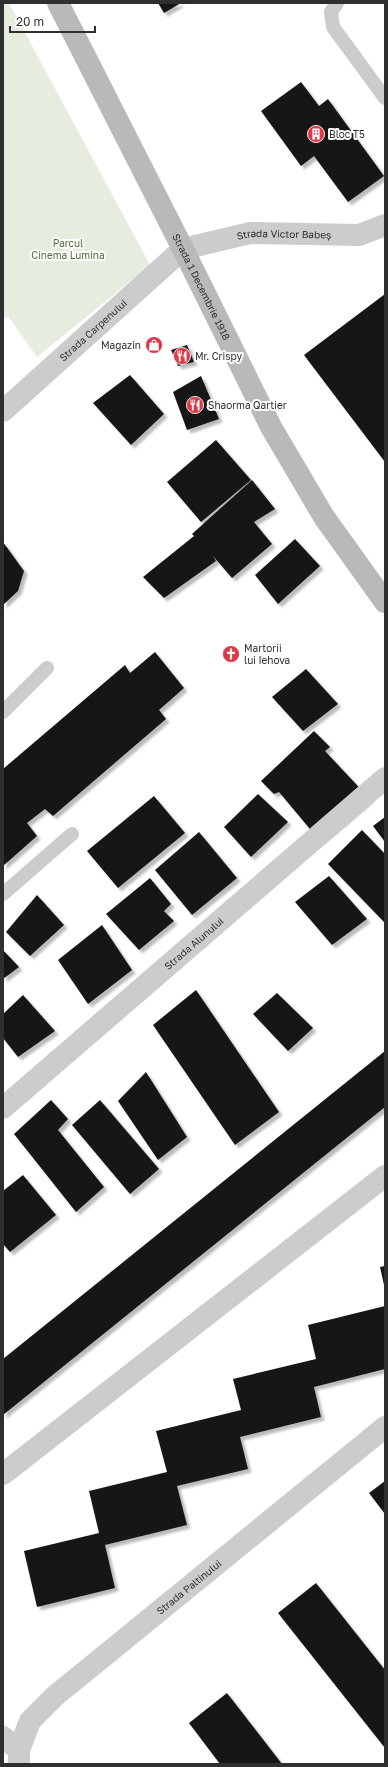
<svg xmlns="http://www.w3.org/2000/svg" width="388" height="1767" font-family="'Golos Text',sans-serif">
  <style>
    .green { fill: #e6ecde }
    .building { fill: #161616; filter: url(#shadow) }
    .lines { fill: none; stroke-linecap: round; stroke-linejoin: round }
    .lane { stroke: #ccc; stroke-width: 14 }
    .street { stroke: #ccc; stroke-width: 22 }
    .secondary { stroke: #b9b9b9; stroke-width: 22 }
    .labels { text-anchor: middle; stroke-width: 4; stroke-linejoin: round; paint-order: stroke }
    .poi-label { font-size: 10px; fill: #2f2f2f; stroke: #fff; text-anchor: start }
    .street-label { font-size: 10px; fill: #2f2f2f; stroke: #fff }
    .park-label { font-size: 10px; fill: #536a3e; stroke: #fff }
  </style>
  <defs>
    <filter id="shadow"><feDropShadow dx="3.5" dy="3.5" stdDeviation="1" flood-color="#0004"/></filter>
  </defs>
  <rect width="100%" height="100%" fill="#fff"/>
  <polygon class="green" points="3,3 9,3 150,265 37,357 8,316 3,319"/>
  <g class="building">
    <polygon points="158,3 181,3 164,13"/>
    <polygon points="301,82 319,106 328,99 384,176 348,202 314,156 301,166 261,111"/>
    <polygon points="385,294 385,462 304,355"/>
    <polygon points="187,345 194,362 178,366 171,350"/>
    <polygon points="130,375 164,414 131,445 93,403"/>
    <polygon points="201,376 219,419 187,430 173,392"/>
    <polygon points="216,440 251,480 201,522 167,482"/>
    <polygon points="252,480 275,509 254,522 272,544 232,578 213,556 216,561 164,598 143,577 194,536 192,534"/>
    <polygon points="295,539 320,566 278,604 255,575"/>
    <polygon points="3,542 24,571 18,591 3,605"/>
    <polygon points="155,652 184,688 159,710 166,719 53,816 45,809 27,823 37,836 3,866 3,769 125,665 130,673"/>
    <polygon points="306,669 338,704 303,731 272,697"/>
    <polygon points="314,731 330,747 325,751 370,799 320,841 279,792 274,794 261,781"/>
    <polygon points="258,794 288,822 251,857 224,827"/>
    <polygon points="154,796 185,833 118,888 87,851"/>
    <polygon points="385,817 385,842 373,826"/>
    <polygon points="362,830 385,854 385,923 328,864"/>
    <polygon points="199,832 237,878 192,915 155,870"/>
    <polygon points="329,876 367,919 332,945 295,902"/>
    <polygon points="150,878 171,904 164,911 174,921 139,950 106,914"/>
    <polygon points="37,895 64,925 30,956 6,932"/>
    <polygon points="102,925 132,970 88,1004 58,960"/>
    <polygon points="3,950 19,967 3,979"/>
    <polygon points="196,990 279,1112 235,1145 153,1025"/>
    <polygon points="277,993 313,1028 288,1051 253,1014"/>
    <polygon points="23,995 55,1031 18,1057 3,1038 3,1014"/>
    <polygon points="385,1051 385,1107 3,1415 3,1359"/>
    <polygon points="146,1072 187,1137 158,1160 118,1101"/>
    <polygon points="51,1100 68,1119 58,1130 104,1187 76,1212 14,1134"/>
    <polygon points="100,1100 159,1169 130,1194 72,1125"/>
    <polygon points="23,1175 56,1215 10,1252 3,1244 3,1191"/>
    <polygon points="385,1266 385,1285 384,1285 380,1267"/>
    <polygon points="385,1306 385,1369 314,1387 321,1417 240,1437 248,1469 177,1486 187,1525 105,1545 115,1588 37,1607 24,1551 99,1533 89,1491 167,1472 156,1431 241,1410 233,1379 316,1359 308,1325"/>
    <polygon points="385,1481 385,1514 369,1493"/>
    <polygon points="316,1583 385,1670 385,1748 278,1613"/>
    <polygon points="227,1693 282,1764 220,1764 189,1723"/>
  </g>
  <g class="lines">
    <g class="lane">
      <polyline points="337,3 331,12 333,27 385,98"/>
      <polyline points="3,712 47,668"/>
      <polyline points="3,894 72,834"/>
    </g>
    <g class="street">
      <path id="s1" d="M3,411L183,249L250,233L359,235L385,225"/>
      <path id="s2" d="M3,1108L385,778"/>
      <polyline points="3,1474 385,1176"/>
      <polyline points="3,1737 19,1750"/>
      <path id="s3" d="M19,1764V1750L30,1721L55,1696L385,1427"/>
    </g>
    <path class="secondary" id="s4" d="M58,3L183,249L271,427L324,517L385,602"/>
  </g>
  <defs>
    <g id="building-disc" transform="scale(0.9)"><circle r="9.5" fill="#df3848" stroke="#fff"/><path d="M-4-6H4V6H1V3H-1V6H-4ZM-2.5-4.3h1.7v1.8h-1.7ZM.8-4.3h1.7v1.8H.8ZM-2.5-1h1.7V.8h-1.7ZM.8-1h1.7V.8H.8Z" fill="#fff"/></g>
    <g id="shop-disc" transform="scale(0.9)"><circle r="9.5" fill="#df3848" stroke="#fff"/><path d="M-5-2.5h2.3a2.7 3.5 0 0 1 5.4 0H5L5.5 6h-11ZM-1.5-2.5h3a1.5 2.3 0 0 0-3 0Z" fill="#fff"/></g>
    <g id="restaurant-disc" transform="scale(0.9)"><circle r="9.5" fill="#df3848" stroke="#fff"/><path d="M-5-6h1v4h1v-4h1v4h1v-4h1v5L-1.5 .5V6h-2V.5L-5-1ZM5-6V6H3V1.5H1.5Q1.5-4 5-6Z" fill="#fff"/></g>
    <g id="church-disc" transform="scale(0.9)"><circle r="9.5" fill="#df3848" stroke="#fff"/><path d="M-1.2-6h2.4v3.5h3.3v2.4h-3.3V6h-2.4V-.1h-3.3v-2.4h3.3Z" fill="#fff"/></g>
  </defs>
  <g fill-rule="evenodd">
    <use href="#building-disc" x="316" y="134"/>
    <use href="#shop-disc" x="154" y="345"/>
    <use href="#restaurant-disc" x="182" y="356"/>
    <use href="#restaurant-disc" x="195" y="405"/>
    <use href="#church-disc" x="231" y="654"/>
  </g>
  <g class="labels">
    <g class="poi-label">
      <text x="329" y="138">Bloc T5</text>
      <text x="141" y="349" text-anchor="end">Magazin</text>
      <text x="195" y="360">Mr. Crispy</text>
      <text x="208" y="409">Shaorma Qartier</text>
      <text x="244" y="652">Martorii<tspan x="244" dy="12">lui Iehova</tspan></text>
    </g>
    <g class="street-label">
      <text dy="4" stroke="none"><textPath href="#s1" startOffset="345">Strada Victor Babeș</textPath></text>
      <text dy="4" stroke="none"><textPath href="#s4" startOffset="318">Strada 1 Decembrie 1918</textPath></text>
      <text dy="4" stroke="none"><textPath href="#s1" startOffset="121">Strada Carpenului</textPath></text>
      <text dy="4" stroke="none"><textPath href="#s2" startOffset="252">Strada Alunului</textPath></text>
      <text dy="4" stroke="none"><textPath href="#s3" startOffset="253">Strada Paltinului</textPath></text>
    </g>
    <g class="park-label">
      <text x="68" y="247">Parcul<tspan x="68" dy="12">Cinema Lumina</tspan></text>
    </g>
  </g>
  <rect width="388" height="1767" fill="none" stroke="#2f2f2f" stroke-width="8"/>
  <path d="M10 26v6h85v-6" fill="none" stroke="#2f2f2f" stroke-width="2"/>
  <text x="16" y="26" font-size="12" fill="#2f2f2f" stroke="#ffffff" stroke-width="3" paint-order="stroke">20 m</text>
</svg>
